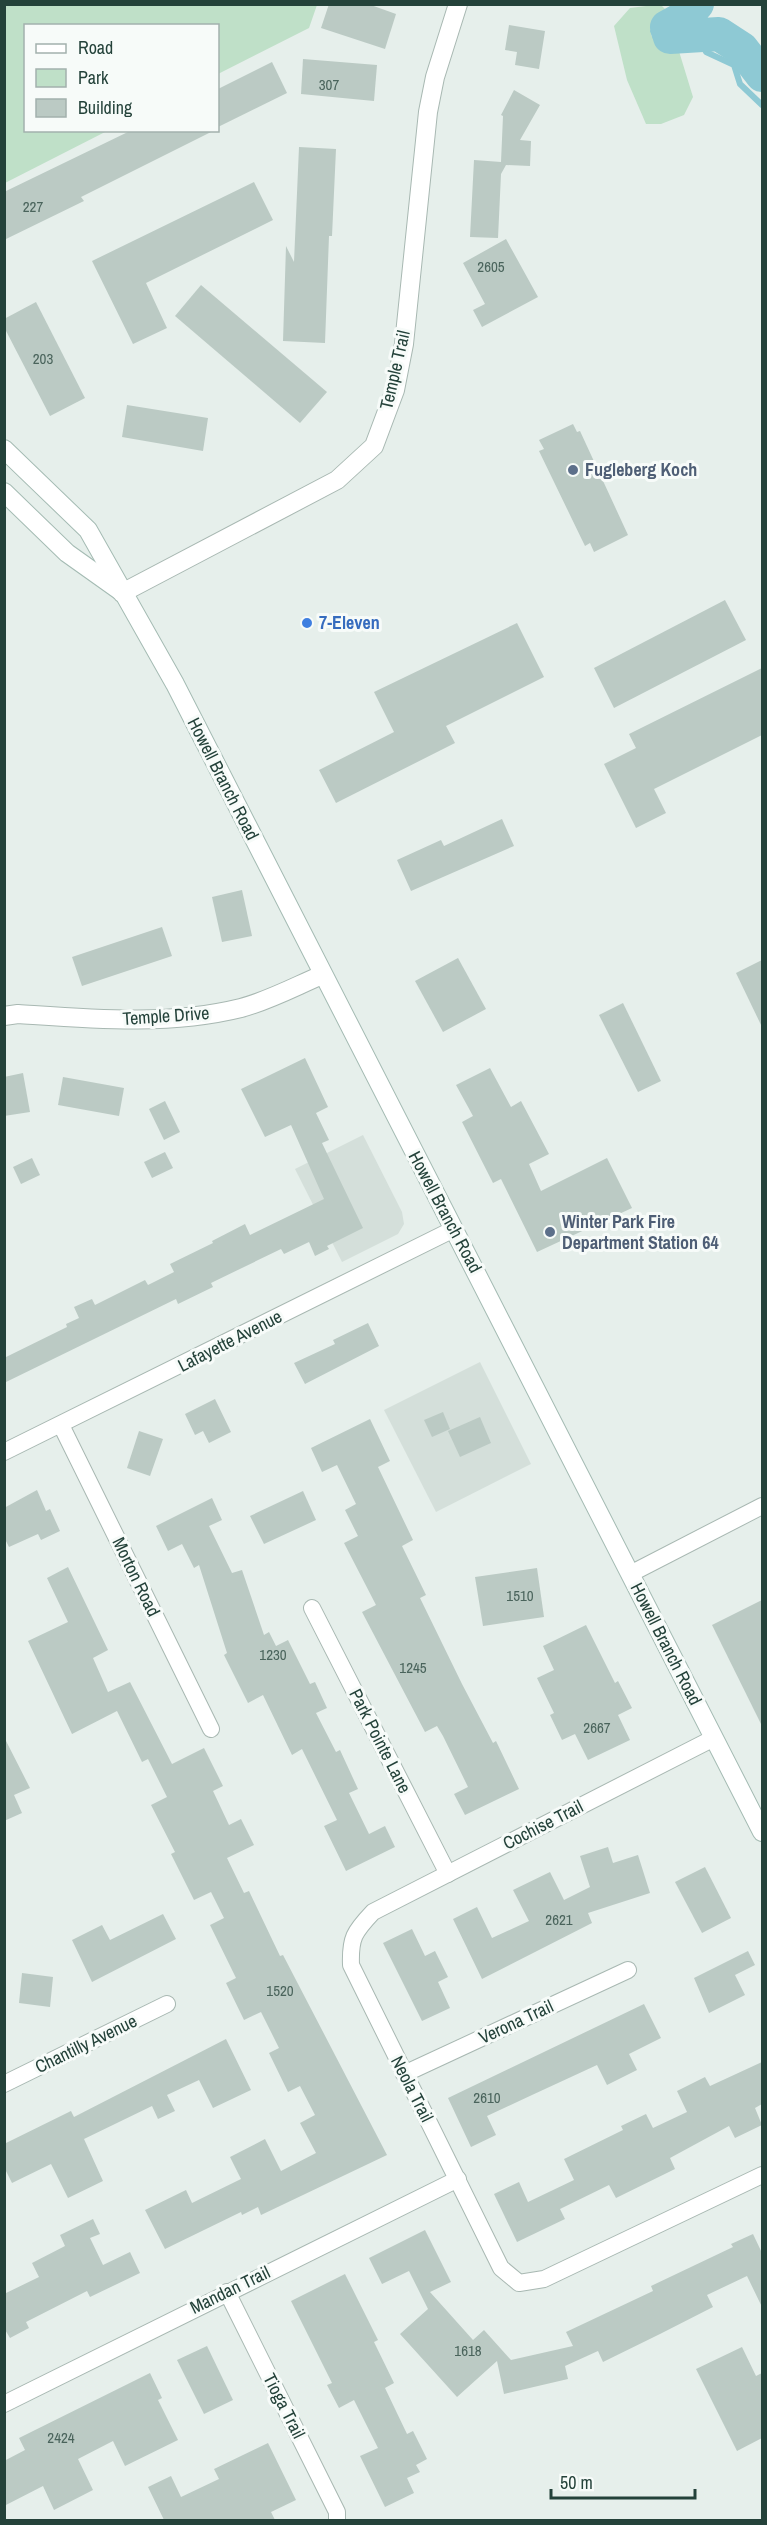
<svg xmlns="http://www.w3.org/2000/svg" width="767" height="2525" font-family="'Archivo Narrow',sans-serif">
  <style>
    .built { fill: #d4dfda }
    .green { fill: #bfe0c8 }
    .water { fill: #8ec9d4 }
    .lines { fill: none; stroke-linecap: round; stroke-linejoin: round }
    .stream { stroke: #8ec9d4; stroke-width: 6 }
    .river { stroke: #8ec9d4; stroke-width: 34 }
    .building { fill: #bbcac4 }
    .minor-casing { stroke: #a8b8b2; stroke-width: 18 }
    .tertiary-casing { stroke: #a8b8b2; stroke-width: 20 }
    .secondary-casing { stroke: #a4bbb3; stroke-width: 20 }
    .minor { stroke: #fff; stroke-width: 16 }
    .tertiary { stroke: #fff; stroke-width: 18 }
    .secondary { stroke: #fff; stroke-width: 18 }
    .service-dot { fill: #5c6f8a; stroke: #f7fbf9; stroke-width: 2 }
    .shop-dot { fill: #3f7fe0; stroke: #f7fbf9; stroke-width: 2 }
    .labels { text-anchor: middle; stroke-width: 6; stroke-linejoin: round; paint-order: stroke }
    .number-label { font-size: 15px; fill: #4a645c }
    .street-label { font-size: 18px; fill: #24423a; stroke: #f7fbf9 }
    .service-label { font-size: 18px; font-weight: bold; fill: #4e5e75; stroke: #f7fbf9; text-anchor: start }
    .shop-label { font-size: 18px; font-weight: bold; fill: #366cbe; stroke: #f7fbf9; text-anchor: start }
  </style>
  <rect width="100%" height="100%" fill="#e6efeb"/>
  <g class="built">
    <polygon points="363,1135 402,1212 404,1224 398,1234 342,1262 295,1169"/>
    <polygon points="480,1362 531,1464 436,1512 384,1410"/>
  </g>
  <g class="green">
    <polygon points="5,4 317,4 317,5 309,28 218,74 218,26 26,26 26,130 107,131 5,183"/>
    <polygon points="654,5 661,5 665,9 654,22 651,35 659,43 678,48 693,97 684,115 661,124 646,124 627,80 614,26 630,8"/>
  </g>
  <polygon class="water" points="689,4 702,5 690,20 672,32 674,35 687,32 683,37 686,42 677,46 653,39 650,31 665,10 670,8 679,14"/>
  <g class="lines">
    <polyline class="stream" points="681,37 702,44 706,52 734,65 740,84 762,105"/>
    <polyline class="river" points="697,4 685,17 667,27 670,37 719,34 742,49 762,75"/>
  </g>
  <g class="building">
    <polygon points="329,4 368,4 396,14 385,49 321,28"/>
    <polygon points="509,25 545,31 539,69 515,65 517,52 505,50"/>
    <polygon points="303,59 377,65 374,101 301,94"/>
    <polygon points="272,62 287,93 218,127 218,89"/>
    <polygon points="514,90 540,105 520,140 531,141 530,166 506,165 501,174 498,238 470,237 474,160 501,162 503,116 501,115"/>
    <polygon points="132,130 215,130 81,197 84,201 4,240 4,192"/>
    <polygon points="299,147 336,149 332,236 329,236 325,343 283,341 286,246 294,262"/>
    <polygon points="254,182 273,220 146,283 167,328 133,344 92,261"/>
    <polygon points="506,239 538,297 482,327 473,310 485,304 463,263"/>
    <polygon points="201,285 327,392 300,423 175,316"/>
    <polygon points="36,302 85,398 50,416 4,327 4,319"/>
    <polygon points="127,405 208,418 203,451 122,437"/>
    <polygon points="573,424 577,432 580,431 628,535 594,552 590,543 585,546 539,451 544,449 539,440"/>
    <polygon points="725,600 746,640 614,708 594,668"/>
    <polygon points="517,623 544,677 446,726 455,743 336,803 319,770 394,732 374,692"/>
    <polygon points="762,668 762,735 654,789 666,813 636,828 604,764 636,748 629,734"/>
    <polygon points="502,819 514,846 411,891 397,860 441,840 444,846"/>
    <polygon points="242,890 252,936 222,942 212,897"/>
    <polygon points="162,927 172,956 82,986 72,957"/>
    <polygon points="458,958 486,1009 443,1032 415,981"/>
    <polygon points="762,960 762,1027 736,973"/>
    <polygon points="623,1003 661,1081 638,1092 599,1015"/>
    <polygon points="305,1058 328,1107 316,1113 329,1140 322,1143 363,1228 327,1246 329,1249 315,1256 309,1242 284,1254 281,1249 211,1283 213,1287 178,1304 176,1299 4,1383 4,1358 67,1327 66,1324 79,1318 74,1307 92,1299 95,1305 145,1280 148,1285 174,1272 170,1264 213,1243 212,1241 245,1224 250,1235 324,1199 291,1125 265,1137 241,1089"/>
    <polygon points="490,1068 511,1107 521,1101 549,1154 529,1164 541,1191 607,1158 632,1208 537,1252 501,1179 493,1183 462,1122 473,1116 456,1085"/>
    <polygon points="23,1073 30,1112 4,1116 4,1077"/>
    <polygon points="63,1077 124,1088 119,1116 58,1105"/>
    <polygon points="165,1101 180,1132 164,1140 149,1109"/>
    <polygon points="165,1152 173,1168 152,1178 144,1162"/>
    <polygon points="32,1158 40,1175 21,1184 13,1167"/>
    <polygon points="368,1323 379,1346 305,1384 294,1363 335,1344 333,1340"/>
    <polygon points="215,1399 231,1432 209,1443 203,1431 195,1435 185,1414"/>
    <polygon points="443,1412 450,1429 432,1437 424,1420"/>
    <polygon points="480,1417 491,1443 460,1457 448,1431"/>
    <polygon points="370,1419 390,1461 378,1467 413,1540 402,1546 426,1595 420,1598 462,1684 493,1743 496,1741 519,1789 465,1815 454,1794 468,1787 443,1736 437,1726 425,1732 362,1612 376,1605 344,1543 358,1536 345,1510 356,1504 337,1465 322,1472 311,1448"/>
    <polygon points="139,1431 163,1439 150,1476 127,1468"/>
    <polygon points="37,1490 46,1511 50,1509 60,1531 41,1540 38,1534 9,1547 4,1537 4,1508"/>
    <polygon points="303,1491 316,1520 264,1544 250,1516"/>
    <polygon points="212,1498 222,1520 209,1526 232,1573 242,1570 264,1635 269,1632 276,1646 288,1640 310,1684 315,1682 327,1708 316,1713 336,1752 340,1750 358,1789 349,1793 369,1834 385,1826 395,1847 346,1871 324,1826 337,1820 302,1749 292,1755 263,1695 248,1703 224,1655 227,1653 199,1565 194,1568 182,1544 168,1551 156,1526"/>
    <polygon points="68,1567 108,1650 93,1658 108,1692 130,1682 172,1764 204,1748 223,1786 213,1791 229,1825 241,1819 254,1845 227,1858 244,1893 249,1891 280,1956 283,1955 387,2155 261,2215 258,2207 242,2215 241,2212 165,2249 145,2210 186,2190 192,2203 241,2179 230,2157 265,2139 281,2171 316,2153 300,2123 315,2115 300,2086 288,2092 269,2053 279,2048 261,2012 244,2020 226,1983 236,1978 210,1925 224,1918 211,1892 194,1900 171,1854 175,1852 151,1805 167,1797 148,1759 142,1762 117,1711 72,1734 28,1641 68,1622 47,1578"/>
    <polygon points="537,1568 544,1617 483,1626 475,1577"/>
    <polygon points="762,1600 762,1726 712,1625"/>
    <polygon points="586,1625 615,1683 618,1681 632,1708 618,1715 630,1740 588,1760 575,1734 562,1740 550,1715 554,1713 537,1678 554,1670 543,1646"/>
    <polygon points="4,1737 30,1788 14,1795 22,1813 4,1821"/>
    <polygon points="608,1847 613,1863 638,1855 650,1893 588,1913 592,1923 482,1979 453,1919 477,1907 492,1938 529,1921 513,1890 550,1872 564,1900 590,1887 580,1856"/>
    <polygon points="705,1867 731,1918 702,1933 675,1882"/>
    <polygon points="163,1914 176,1939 92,1982 72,1940 102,1925 110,1940"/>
    <polygon points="412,1929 425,1956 435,1951 448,1977 438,1982 450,2008 422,2021 383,1943"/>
    <polygon points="748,1951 755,1965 735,1975 745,1995 709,2013 694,1978"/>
    <polygon points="22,1973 53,1977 50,2007 19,2003"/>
    <polygon points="644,2004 661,2038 629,2054 637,2070 607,2085 597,2065 532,2095 487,2116 496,2135 471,2147 448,2098"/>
    <polygon points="226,2039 251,2090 213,2108 199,2080 167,2095 175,2111 158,2119 152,2106 84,2139 103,2181 68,2198 51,2164 12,2183 4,2167 4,2144 71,2111 74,2117"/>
    <polygon points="762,2062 762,2104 755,2108 762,2125 735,2138 729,2126 670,2158 675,2169 616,2198 609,2185 560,2209 565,2219 517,2242 494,2194 519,2182 528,2202 574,2180 564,2159 623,2130 621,2126 646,2114 653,2128 687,2112 677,2091 705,2077 710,2086"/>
    <polygon points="93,2219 100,2234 90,2238 103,2265 130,2252 140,2273 90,2297 87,2291 26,2322 29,2328 10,2338 4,2328 4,2294 39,2277 32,2263 65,2246 60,2235"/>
    <polygon points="425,2230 451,2282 430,2292 473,2340 484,2330 511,2360 573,2346 566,2332 653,2291 651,2286 733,2247 731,2244 753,2234 762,2253 762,2307 747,2276 707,2295 713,2307 660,2334 603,2362 598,2351 565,2366 568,2379 504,2394 497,2361 457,2397 400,2334 428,2309 409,2271 382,2284 369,2258"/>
    <polygon points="345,2274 378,2340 374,2342 394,2383 385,2388 407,2434 413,2431 427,2459 416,2465 420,2472 407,2478 414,2493 385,2507 360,2456 378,2448 354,2400 339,2408 327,2385 332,2383 291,2301"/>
    <polygon points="207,2346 233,2400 204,2414 177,2360"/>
    <polygon points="742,2347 756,2376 762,2373 762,2438 737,2451 696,2369"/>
    <polygon points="150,2373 162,2398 158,2400 178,2440 125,2466 113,2441 78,2459 93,2490 54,2510 43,2486 4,2506 4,2461 25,2450 19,2438"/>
    <polygon points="268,2443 296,2500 271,2512 275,2520 164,2520 148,2487 171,2476 181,2497 219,2479 214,2469"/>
  </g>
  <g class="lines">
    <g class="minor-casing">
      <g id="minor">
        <polyline points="61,1425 211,1729"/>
        <polyline points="4,1452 454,1229"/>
        <polyline points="630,1574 762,1506"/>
        <polyline points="312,1608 448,1874"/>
        <path d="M714,1738L373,1912C354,1932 350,1938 351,1965L501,2268L519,2283L544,2279L762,2175"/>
        <polyline points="404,2074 628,1970"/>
        <polyline points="4,2084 167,2004"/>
        <polyline points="227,2292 337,2512 337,2520"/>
        <polyline points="4,2404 458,2179"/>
      </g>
    </g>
    <g class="tertiary-casing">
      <g id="tertiary">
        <polyline points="122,593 337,480 374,446 395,390 404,344 428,112 435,77 458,4"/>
        <path d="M4,1016L18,1014C92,1019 168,1026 241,1008C268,1001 296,986 322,975"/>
      </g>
    </g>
    <g class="secondary-casing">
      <g id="secondary">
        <polyline points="4,449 88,530 175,684 762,1832"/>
        <polyline points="4,492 67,553 119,590"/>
      </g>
    </g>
    <use href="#minor" class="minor"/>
    <use href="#tertiary" class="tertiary"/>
    <use href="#secondary" class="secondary"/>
  </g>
  <g class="service-dot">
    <circle cx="573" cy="470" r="6"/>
    <circle cx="550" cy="1232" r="6"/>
  </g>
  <circle class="shop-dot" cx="307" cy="623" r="6"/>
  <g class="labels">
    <g class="number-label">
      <text x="329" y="90">307</text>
      <text x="33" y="212">227</text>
      <text x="491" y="272">2605</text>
      <text x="43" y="364">203</text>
      <text x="520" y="1601">1510</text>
      <text x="273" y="1660">1230</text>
      <text x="413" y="1673">1245</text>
      <text x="597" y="1733">2667</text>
      <text x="559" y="1925">2621</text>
      <text x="280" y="1996">1520</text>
      <text x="487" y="2103">2610</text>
      <text x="468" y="2356">1618</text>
      <text x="61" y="2443">2424</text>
    </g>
    <g class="street-label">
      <text transform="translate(395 370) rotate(-77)" y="6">Temple Trail</text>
      <text transform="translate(223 779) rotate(63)" y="6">Howell Branch Road</text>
      <text transform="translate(166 1016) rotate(-4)" y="6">Temple Drive</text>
      <text transform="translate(445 1212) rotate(62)" y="6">Howell Branch Road</text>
      <text transform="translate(230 1341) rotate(-27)" y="6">Lafayette Avenue</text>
      <text transform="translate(136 1577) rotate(64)" y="6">Morton Road</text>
      <text transform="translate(666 1644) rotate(63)" y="6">Howell Branch Road</text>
      <text transform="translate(380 1741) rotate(63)" y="6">Park Pointe Lane</text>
      <text transform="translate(543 1825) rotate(-27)" y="6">Cochise Trail</text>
      <text transform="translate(516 2022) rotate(-25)" y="6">Verona Trail</text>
      <text transform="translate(86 2044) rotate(-26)" y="6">Chantilly Avenue</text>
      <text transform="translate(412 2089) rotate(63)" y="6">Neola Trail</text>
      <text transform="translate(230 2290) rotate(-26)" y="6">Mandan Trail</text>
      <text transform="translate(284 2406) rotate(63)" y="6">Tioga Trail</text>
    </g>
    <g class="service-label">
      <text x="585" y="476">Fugleberg Koch</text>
      <text x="562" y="1228">Winter Park Fire<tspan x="562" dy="21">Department Station 64</tspan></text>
    </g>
    <g class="shop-label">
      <text x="319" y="629">7-Eleven</text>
    </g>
  </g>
  <rect width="767" height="2525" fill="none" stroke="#24423a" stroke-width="12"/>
  <rect x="24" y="24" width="195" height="108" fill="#f7fbf9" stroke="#a3b1ad" stroke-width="1.5"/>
  <rect x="36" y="44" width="30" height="9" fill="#ffffff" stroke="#a3b1ad" stroke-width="1.5"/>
  <text x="78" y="54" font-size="18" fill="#24423a">Road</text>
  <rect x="36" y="69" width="30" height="18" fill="#bfe0c8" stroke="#a3b1ad" stroke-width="1.5"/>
  <text x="78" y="84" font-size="18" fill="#24423a">Park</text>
  <rect x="36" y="99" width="30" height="18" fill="#bbcac4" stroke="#a3b1ad" stroke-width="1.5"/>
  <text x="78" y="114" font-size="18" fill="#24423a">Building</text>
  <path d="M551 2489v9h144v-9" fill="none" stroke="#24423a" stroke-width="3"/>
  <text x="560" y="2489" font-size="18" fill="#24423a" stroke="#f7fbf9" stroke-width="4.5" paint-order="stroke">50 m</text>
</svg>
